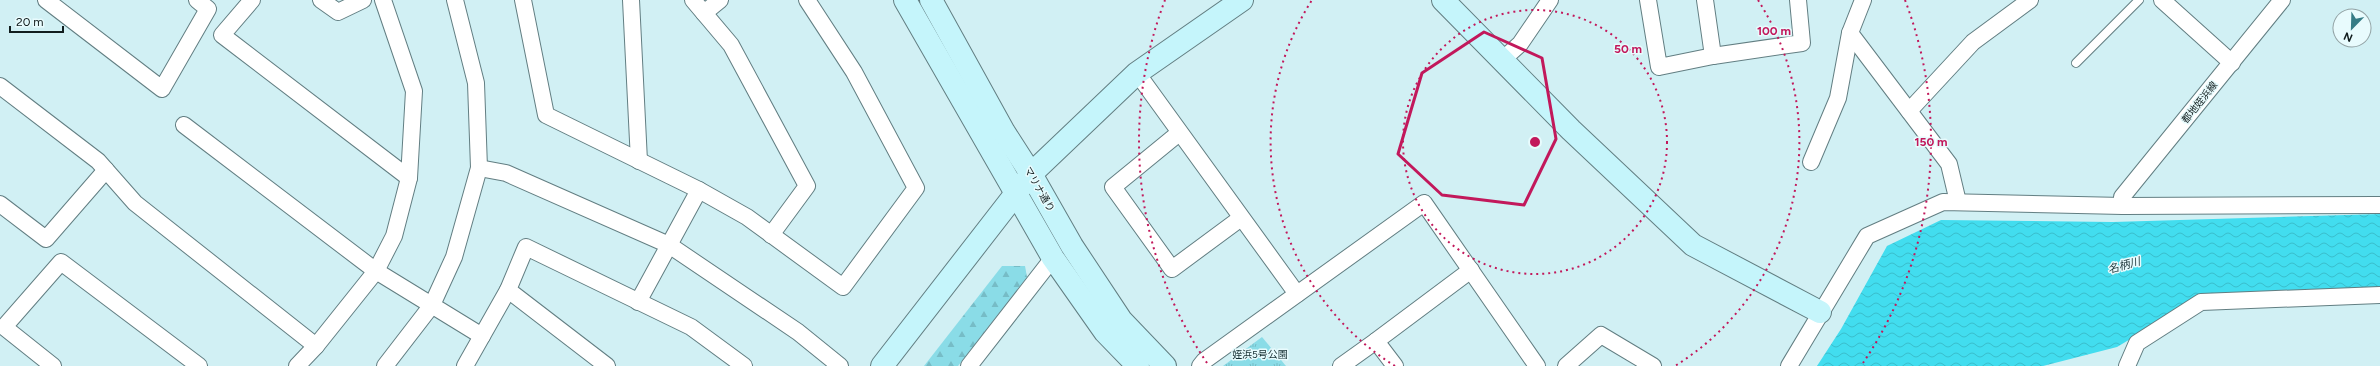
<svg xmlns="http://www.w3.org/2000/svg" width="2380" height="366" font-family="Figtree,'Noto Sans JP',sans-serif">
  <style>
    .forest { fill: url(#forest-firs) }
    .park { fill: url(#park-tufts) }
    .water { fill: url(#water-waves) }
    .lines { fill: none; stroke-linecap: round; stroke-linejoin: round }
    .lane-casing { stroke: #627e82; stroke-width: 10 }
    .street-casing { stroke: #627e82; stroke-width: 18 }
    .secondary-casing { stroke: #627e82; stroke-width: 24 }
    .lane { stroke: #fff; stroke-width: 8 }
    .street { stroke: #fff; stroke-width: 16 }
    .secondary { stroke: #c5f5fb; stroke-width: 22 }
    .marked { fill: none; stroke: #c2185b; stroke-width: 3; stroke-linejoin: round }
    .ring { fill: none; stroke: #c2185b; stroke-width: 2; stroke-dasharray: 2 4 }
    .labels { text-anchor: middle; stroke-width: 3; stroke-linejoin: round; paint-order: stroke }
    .street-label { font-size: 10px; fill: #111d1e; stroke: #e8fbfd }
    .park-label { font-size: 10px; fill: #152e31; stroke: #e8fbfd }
    .water-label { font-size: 11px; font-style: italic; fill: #20393c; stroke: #e8fbfd }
    .centre { fill: #c2185b; stroke: #e8fbfd; stroke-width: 2 }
    .ring-label { font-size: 12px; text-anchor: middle; font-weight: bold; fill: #c2185b; stroke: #e8fbfd; stroke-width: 3; stroke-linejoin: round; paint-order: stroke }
  </style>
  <defs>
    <pattern id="forest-firs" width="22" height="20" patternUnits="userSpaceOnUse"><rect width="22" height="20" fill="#8adce7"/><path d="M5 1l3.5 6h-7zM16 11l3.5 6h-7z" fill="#76bcc6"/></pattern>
    <pattern id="park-tufts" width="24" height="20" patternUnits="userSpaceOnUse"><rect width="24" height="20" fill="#8adce7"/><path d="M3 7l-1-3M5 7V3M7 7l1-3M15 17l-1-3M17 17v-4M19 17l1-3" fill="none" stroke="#76bcc6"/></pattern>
    <pattern id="water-waves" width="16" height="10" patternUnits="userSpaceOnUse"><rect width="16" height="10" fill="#42ddef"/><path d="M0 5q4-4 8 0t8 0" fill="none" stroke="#39bdcc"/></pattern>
  </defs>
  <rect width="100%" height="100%" fill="#d1f0f4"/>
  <polygon class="forest" points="1002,266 1025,266 1027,277 958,366 924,366"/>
  <polygon class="park" points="1262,337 1286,366 1223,366"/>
  <polygon class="water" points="2380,214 2380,290 2199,298 2117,347 2043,366 1817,366 1841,329 1887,246 1941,220 2113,222"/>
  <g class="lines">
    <g class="lane-casing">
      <polyline id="lane" points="2076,63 2139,0"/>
    </g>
    <g class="street-casing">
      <g id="street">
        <polyline points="46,0 162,89 208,9 197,0"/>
        <polyline points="252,0 222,35 409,178"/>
        <polyline points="321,0 338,12 363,0"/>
        <polyline points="523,0 546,115 699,190 747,217 843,287 916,188 854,72 807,0"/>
        <polyline points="631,0 639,161"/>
        <polyline points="693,0 731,45 807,186 771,235"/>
        <polyline points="1648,0 1659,67 1713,56 1802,43 1798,0"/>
        <polyline points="1705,0 1713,56"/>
        <polyline points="1863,0 1850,33 1949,164 1958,202"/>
        <polyline points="2162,0 2232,63"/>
        <polyline points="704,13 720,0"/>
        <polyline points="1501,61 1520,44 1550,0"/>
        <polyline points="1137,73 1297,294"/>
        <polyline points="0,86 98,161 135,203 316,346"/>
        <polyline points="1909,111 1973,42 2030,0"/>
        <polyline points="184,125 376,271 482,336"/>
        <polyline points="1179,133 1113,187 1172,269 1241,218"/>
        <polyline points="1811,162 1838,98 1850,33"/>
        <polyline points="479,168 506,173 669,245 798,332 840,366"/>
        <polyline points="0,204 46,239 106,170"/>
        <polyline points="2123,206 2122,197 2282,0"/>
        <polyline points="638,302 699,190"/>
        <polyline points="1376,341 1471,270"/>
        <polyline points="53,366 4,327 61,262 199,366"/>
        <polyline points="297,366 316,346 376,271 394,236 409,178 414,91 383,0"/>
        <polyline points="385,366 432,305 454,257 479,168 476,83 455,0"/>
        <polyline points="465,366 508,290"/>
        <polyline points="607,366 508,290 526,247 691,327 744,366"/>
        <polyline points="969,366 1053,258"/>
        <polyline points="1200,366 1204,361 1424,203 1537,366"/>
        <polyline points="1341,366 1376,341 1395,366"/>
        <polyline points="1566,366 1601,335 1653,366"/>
        <polyline points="1789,366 1867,236 1943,202 2123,206 2380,205"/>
        <polyline points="2127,366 2137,343 2201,302 2380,295"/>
      </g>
    </g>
    <g class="secondary-casing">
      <g id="secondary">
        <polyline points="905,0 1053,258 1105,332 1138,366"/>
        <polyline points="931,0 1004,132 1031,174 1072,246 1121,320 1165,366"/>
        <polyline points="1443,0 1571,130 1693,245 1820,312"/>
        <polyline points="882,366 1031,174 1137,73 1242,0"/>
      </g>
    </g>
    <use href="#lane" class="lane"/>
    <use href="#street" class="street"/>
    <use href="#secondary" class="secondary"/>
  </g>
  <path class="marked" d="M1484,32L1542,58L1556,139L1524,205L1442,195L1398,154L1422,73Z"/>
  <g class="ring">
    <circle cx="1535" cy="142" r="132"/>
    <path d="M1395 366A264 264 0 0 1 1312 0M1758 0A264 264 0 0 1 1675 366"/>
    <path d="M1207 363A396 396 0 0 1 1165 0M1905 0A396 396 0 0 1 1863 363"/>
  </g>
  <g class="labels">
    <g class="street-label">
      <text transform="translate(2199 102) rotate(-51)" y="4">都地姪浜線</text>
      <text transform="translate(1040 189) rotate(60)" y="4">マリナ通り</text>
    </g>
    <g class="park-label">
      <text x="1260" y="358">姪浜5号公園</text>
    </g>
    <g class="water-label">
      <text transform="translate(2124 265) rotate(-15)" y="4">名柄川</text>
    </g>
  </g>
  <circle cx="1535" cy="142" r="6" class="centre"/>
  <g class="ring-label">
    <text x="1774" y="35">100 m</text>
    <text x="1628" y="53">50 m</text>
    <text x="1931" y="146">150 m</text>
  </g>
  <g transform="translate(2352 28) rotate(203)"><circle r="19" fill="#e8fbfd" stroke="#92a2a4"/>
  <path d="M0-3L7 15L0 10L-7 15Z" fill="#357c86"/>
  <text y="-6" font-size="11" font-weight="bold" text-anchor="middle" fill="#111d1e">N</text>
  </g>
  <path d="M10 26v6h53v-6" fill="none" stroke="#111d1e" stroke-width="2"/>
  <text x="16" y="26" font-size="12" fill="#111d1e" stroke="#e8fbfd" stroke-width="3" paint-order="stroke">20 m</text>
</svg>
